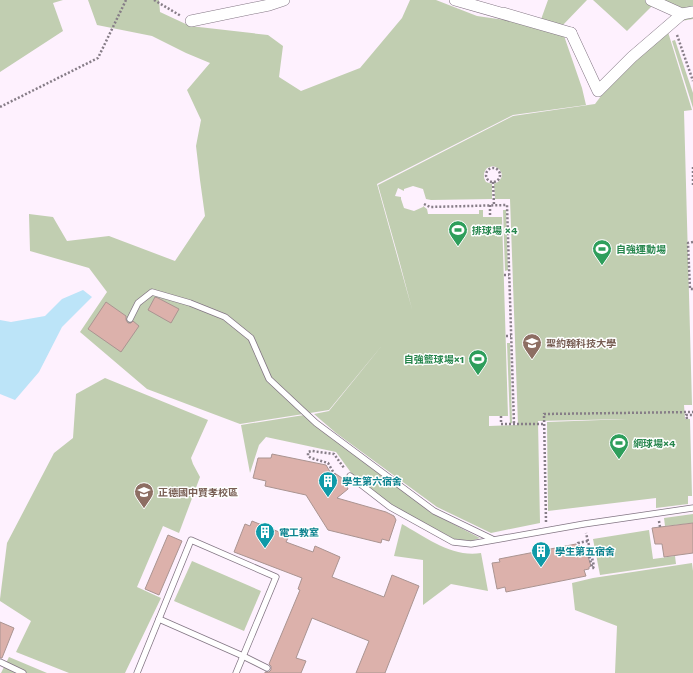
<svg xmlns="http://www.w3.org/2000/svg" width="693" height="673" font-family="'Work Sans','Noto Sans TC',sans-serif">
  <style>
    .green { fill: #c1ceb1; fill-rule: evenodd }
    .water { fill: #bce4f8 }
    .building { fill: #dcb1ab; stroke: #aa9491 }
    .lines { fill: none; stroke-linecap: round; stroke-linejoin: round }
    .lane-casing { stroke: #837684; stroke-width: 7 }
    .street-casing { stroke: #837684; stroke-width: 12 }
    .path { stroke: #867d87; stroke-width: 2.5; stroke-dasharray: 2 2; stroke-linecap: butt }
    .lane { stroke: #fff; stroke-width: 5.5 }
    .street { stroke: #fff; stroke-width: 11 }
    .labels { text-anchor: middle; stroke-width: 3; stroke-linejoin: round; paint-order: stroke }
    .leisure-label { font-size: 10px; font-weight: bold; fill: #27864d; stroke: #fff; text-anchor: start }
    .education-label { font-size: 10px; font-weight: bold; fill: #785e54; stroke: #fff; text-anchor: start }
    .culture-label { font-size: 10px; font-weight: bold; fill: #0d838f; stroke: #fff; text-anchor: start }
  </style>
  <rect width="100%" height="100%" fill="#fef1fe"/>
  <g class="green">
    <polygon points="0,0 63,0 53,3 63,31 0,72"/>
    <path d="M88,0H159L160,12L190,26L268,35L283,46L279,77L301,91L360,68L402,18L410,0H436L477,16L539,25L548,0H587L561,27L582,88L586,105L513,115L377,184L412,309L398,256L378,185L513,116L595,104L610,84L668,32L692,110L684,111L692,405H684L685,419H690L692,496H688V504L656,508V498L548,511L547,422L628,419L538,421L540,523L491,533L437,507L336,433L314,414L329,411L384,343L329,410L240,424L147,389L80,332L107,292L89,268L30,251L29,214L53,217L67,241L109,236L175,261L205,216L200,180L196,146L201,120L187,90L210,63L186,53L152,36L97,25ZM493,166C504,169 505,180 494,184L495,199H510L518,425L489,426V416H508L502,217H483V210H479V214H428L427,209L423,206V207L414,211L404,208L401,199V197L395,196L398,188L404,191V189L413,186L423,189L426,199L431,200L492,199V184L486,182C483,177 483,173 487,168Z"/>
    <polygon points="593,0 693,0 693,19 681,21 655,3 627,31"/>
    <polygon points="675,40 693,93 693,108 672,41"/>
    <polygon points="503,210 506,210 508,270 505,271"/>
    <polygon points="507,343 510,343 512,423 510,424"/>
    <polygon points="105,378 208,420 191,458 193,464 200,477 179,533 163,526 137,587 161,598 125,673 69,673 16,652 31,621 0,601 0,599 7,543 54,453 73,438 76,394"/>
    <polygon points="304,415 432,513 480,538 471,541 454,539 391,505 352,474 336,452 266,437 259,445 250,473 241,425"/>
    <polygon points="693,514 693,523 665,526 664,518"/>
    <path d="M402,524C425,537 453,558 481,553L488,591L451,584L423,605V560L394,556Z"/>
    <polygon points="649,530 653,559 675,556 676,564 600,575 593,539"/>
    <polygon points="192,561 261,591 244,631 174,601"/>
    <polygon points="692,563 693,571 693,673 615,673 617,626 575,610 572,583 593,578"/>
    <polygon points="9,657 47,673 1,673"/>
  </g>
  <polygon class="water" points="83,290 92,297 62,327 39,372 15,400 0,394 0,320 11,322 45,316 62,299"/>
  <g class="building">
    <polygon points="155,297 158,298 179,309 171,323 148,310"/>
    <polygon points="106,302 126,316 126,320 128,323 131,323 133,321 139,326 121,352 88,329"/>
    <polygon points="272,454 326,465 332,475 336,474 345,480 348,489 337,498 386,512 394,516 396,520 389,541 382,539 381,543 328,530 306,495 265,486 266,481 253,478 258,458 271,458"/>
    <polygon points="252,521 289,536 286,542 313,552 315,546 340,557 332,577 384,597 392,575 419,586 385,673 356,673 369,641 312,618 296,658 306,661 301,673 265,673 265,672 269,672 271,670 271,666 269,664 300,590 298,589 302,578 234,552 245,524 250,526"/>
    <polygon points="693,523 693,553 664,557 662,544 655,544 652,528"/>
    <polygon points="168,535 182,541 159,595 145,589"/>
    <polygon points="576,544 577,547 583,546 585,553 587,553 591,566 589,567 589,569 584,570 586,576 506,592 505,587 497,589 492,563 500,562 499,559"/>
    <polygon points="0,622 14,628 2,658 0,658"/>
  </g>
  <g class="lines">
    <g class="lane-casing">
      <g id="lane">
        <polyline points="130,319 138,303 152,292 190,303 225,317 251,338 269,379 316,423 434,511 492,539"/>
        <polyline points="350,476 390,507 453,542 471,544 584,524 693,508"/>
        <polyline points="159,619 243,656 267,668"/>
        <polyline points="0,662 23,673"/>
        <polyline points="137,673 191,540 276,577 236,673"/>
      </g>
    </g>
    <g class="street-casing">
      <g id="street">
        <polyline points="455,0 571,33 503,13"/>
        <polyline points="651,0 682,14 693,12"/>
        <polyline points="191,21 269,5 284,0"/>
        <polyline points="571,33 598,91 632,57 682,14"/>
      </g>
    </g>
    <g class="path">
      <polyline points="154,0 181,16"/>
      <polyline points="677,35 693,81"/>
      <polyline points="0,107 98,58 126,0"/>
      <polyline points="693,167 693,185"/>
      <circle cx="493" cy="175" r="7"/>
      <polyline points="493,182 494,205"/>
      <polyline points="424,204 430,207 507,205 514,424"/>
      <polyline points="490,205 490,217"/>
      <polyline points="693,242 688,243 690,289 693,289"/>
      <polyline points="504,275 509,275"/>
      <polyline points="506,336 511,336"/>
      <polyline points="501,416 501,424 544,424"/>
      <polyline points="687,419 686,415 693,415"/>
      <polyline points="335,475 328,463 311,458 308,456 308,452 312,451 334,454 344,468"/>
      <polyline points="659,521 660,527"/>
      <polyline points="546,522 544,414 693,412"/>
      <polyline points="579,547 578,543 588,541"/>
      <polyline points="584,550 586,550 586,552 588,551 592,567 593,568 594,566 586,533"/>
    </g>
    <use href="#lane" class="lane"/>
    <use href="#street" class="street"/>
  </g>
  <defs>
    <g id="stadium-pin" transform="scale(1)"><path d="M0 17L-7.5 6A9.5 9.5 0 1 1 7.5 6Z" fill="#2e9e5b" stroke="#fff"/><path d="M0-5a6.5 5 0 1 0 0 10a6.5 5 0 1 0 0-10ZM-3.5-1.8h7v3.6h-7Z" fill="#fff"/></g>
    <g id="university-pin" transform="scale(1)"><path d="M0 17L-7.5 6A9.5 9.5 0 1 1 7.5 6Z" fill="#8d6e63" stroke="#fff"/><path d="M0-5L7-2L0 1L-7-2ZM-4 1L0 2.5L4 1V4Q0 6-4 4Z" fill="#fff"/></g>
    <g id="building-pin" transform="scale(1)"><path d="M0 17L-7.5 6A9.5 9.5 0 1 1 7.5 6Z" fill="#0f9aa8" stroke="#fff"/><path d="M-4-6H4V6H1V3H-1V6H-4ZM-2.5-4.3h1.7v1.8h-1.7ZM.8-4.3h1.7v1.8H.8ZM-2.5-1h1.7V.8h-1.7ZM.8-1h1.7V.8H.8Z" fill="#fff"/></g>
    <g id="school-pin" transform="scale(1)"><path d="M0 17L-7.5 6A9.5 9.5 0 1 1 7.5 6Z" fill="#8d6e63" stroke="#fff"/><path d="M0-5L7-2L0 1L-7-2ZM-4 1L0 2.5L4 1V4Q0 6-4 4Z" fill="#fff"/></g>
  </defs>
  <g fill-rule="evenodd">
    <use href="#stadium-pin" x="458" y="230"/>
    <use href="#stadium-pin" x="602" y="249"/>
    <use href="#university-pin" x="532" y="343"/>
    <use href="#stadium-pin" x="478" y="359"/>
    <use href="#stadium-pin" x="619" y="443"/>
    <use href="#building-pin" x="328" y="481"/>
    <use href="#school-pin" x="144" y="492"/>
    <use href="#building-pin" x="265" y="532"/>
    <use href="#building-pin" x="541" y="551"/>
  </g>
  <g class="labels">
    <g class="leisure-label">
      <text x="472" y="234">排球場 ×4</text>
      <text x="616" y="253">自強運動場</text>
      <text x="464" y="363" text-anchor="end">自強籃球場×1</text>
      <text x="633" y="447">網球場×4</text>
    </g>
    <g class="education-label">
      <text x="546" y="347">聖約翰科技大學</text>
      <text x="158" y="496">正德國中賢孝校區</text>
    </g>
    <g class="culture-label">
      <text x="342" y="485">學生第六宿舍</text>
      <text x="279" y="536">電工教室</text>
      <text x="555" y="555">學生第五宿舍</text>
    </g>
  </g>
</svg>
